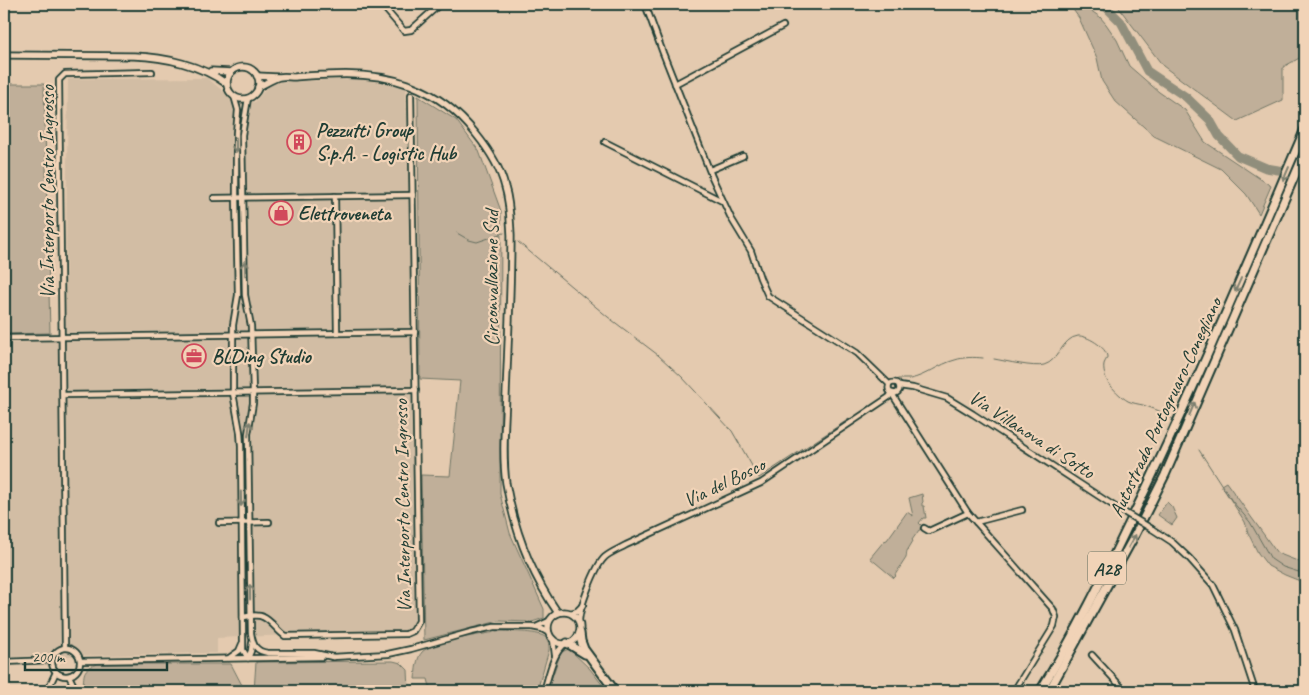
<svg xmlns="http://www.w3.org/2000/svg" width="1309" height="695" font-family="Caveat,sans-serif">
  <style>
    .built { fill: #d2bda4 }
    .green { fill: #c0af99; stroke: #707666 }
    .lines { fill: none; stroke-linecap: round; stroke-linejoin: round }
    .stream { stroke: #636e5f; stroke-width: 1 }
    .river { stroke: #908e7b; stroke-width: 9 }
    .minor-casing { stroke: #1f3d34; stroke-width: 8 }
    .major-casing { stroke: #1f3d34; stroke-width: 9 }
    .highway-casing { stroke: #1f3d34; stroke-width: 11 }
    .minor { stroke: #f1d3b7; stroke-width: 4.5 }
    .major { stroke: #f1d3b7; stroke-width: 5.5 }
    .highway { stroke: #f1d3b7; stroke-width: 7 }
    .minor-bridge-casing { stroke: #1f3d34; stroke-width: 8; stroke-linecap: butt }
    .minor-bridge { stroke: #f1d3b7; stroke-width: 4.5 }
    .oneway { stroke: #7d806f }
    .labels { text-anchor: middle; stroke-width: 4.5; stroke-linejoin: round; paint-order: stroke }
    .shield { fill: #f1d3b7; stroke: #5e6a5b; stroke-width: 1 }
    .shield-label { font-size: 19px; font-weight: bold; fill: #1f3d34 }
    .poi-label { font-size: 20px; font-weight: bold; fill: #1f3d34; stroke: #f1d3b7; text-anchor: start }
    .street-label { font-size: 20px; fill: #1f3d34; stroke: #f1d3b7 }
  </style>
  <rect width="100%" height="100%" fill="#e4caaf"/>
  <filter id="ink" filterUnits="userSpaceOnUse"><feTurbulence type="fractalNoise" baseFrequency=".02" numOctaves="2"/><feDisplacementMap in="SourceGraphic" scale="10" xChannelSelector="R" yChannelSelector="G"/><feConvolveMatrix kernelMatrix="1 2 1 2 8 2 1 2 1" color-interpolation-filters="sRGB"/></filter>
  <g filter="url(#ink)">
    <polygon class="built" points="207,78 223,91 232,102 255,102 268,86 281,82 357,79 394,84 406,88 412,340 422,620 408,630 217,638 217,653 4,657 4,343 65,341 68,79"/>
    <g class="green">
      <polygon points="1069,4 1088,4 1090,10 1100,17 1106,24 1117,40 1129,66 1159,92 1185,110 1205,142 1271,186 1259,214 1246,194 1221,169 1154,136 1115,101 1102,81 1097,58 1079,18"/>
      <polygon points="1116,4 1289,4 1304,10 1305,18 1305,55 1283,67 1283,100 1237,121 1163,66"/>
      <polygon points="4,84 44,84 50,333 4,334"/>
      <polygon points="418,96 456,120 479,151 501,211 500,494 510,533 544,609 544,618 532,622 499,621 424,640 421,475 450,476 460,381 420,379"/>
      <polygon points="1226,482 1277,553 1305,564 1305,583 1285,575 1268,566 1258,553 1248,533 1245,522 1221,485"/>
      <polygon points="922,494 923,502 922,503 922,506 924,506 926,518 923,518 919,523 923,527 920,530 919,530 912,540 913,541 907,551 906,558 895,575 896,576 894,578 870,558 884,541 887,540 907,512 913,516 909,498"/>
      <polygon points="1167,502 1172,507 1177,518 1172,525 1158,515"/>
      <path d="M502,631C512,632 540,631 546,638C549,641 549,646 549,650L537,691H431L428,679H415C416,670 416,659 422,652C433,641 485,634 502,631Z"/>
      <polygon points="569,649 590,669 607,691 547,691 561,652"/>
      <polygon points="393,661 401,663 408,670 409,691 381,691 372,683 354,691 254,691 256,662"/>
      <path d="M98,664H231L245,691H81C87,676 78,670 98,664Z"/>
    </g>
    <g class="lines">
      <g class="stream">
        <polyline points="457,233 469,240 477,242 504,233"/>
        <polyline points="518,242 608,317 658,355 682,377 732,431 759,478 849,419"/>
        <path d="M994,359C1006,361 1034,368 1044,365C1059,361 1062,338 1078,336C1086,335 1107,347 1107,357C1107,359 1105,361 1104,364C1103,370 1105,378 1108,382C1113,389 1121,397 1128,401C1132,403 1138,404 1143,405C1154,409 1165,412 1174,420"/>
        <path d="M898,379C902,379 906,379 910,379C926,376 939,364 955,360C964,357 974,357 983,358"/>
        <polyline points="1199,450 1232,501 1250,522 1271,559 1283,567 1305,574"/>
      </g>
      <polyline class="river" points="1103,4 1121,22 1147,71 1186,97 1210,120 1219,136 1238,156 1266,168 1278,170 1305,171"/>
      <g class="minor-casing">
        <g id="minor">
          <polyline points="381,4 404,31 411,30 440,4"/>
          <polyline points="645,4 663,53 712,177 731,218 751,251 760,278 768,296 857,353 889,384"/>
          <polyline points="675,84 783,26"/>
          <polyline points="234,96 238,110 236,133 236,198 238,295 233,325 233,393 240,432 241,446 243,640 243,650 248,658"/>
          <path d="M248,98L242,135L245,295L251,326L253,392V403L248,434L251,633C253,645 255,651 268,653H314L333,657"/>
          <polyline points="605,142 722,201"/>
          <polyline points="710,170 743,156"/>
          <polyline points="335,196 337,333"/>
          <polyline points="214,198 413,195"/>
          <polyline points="4,338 415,332"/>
          <circle cx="894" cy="388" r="5.5"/>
          <polyline points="899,386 913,388 947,398 973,414 1117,508"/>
          <polyline points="893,393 894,397 968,513 1053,609 1056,617 1054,626 1014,691"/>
          <polyline points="63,395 416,390"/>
          <polyline points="976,522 1022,510"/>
          <polyline points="219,523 269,522"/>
          <polyline points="924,528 929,531 968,513"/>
          <polyline points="1152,529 1172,542 1189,558 1213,585 1235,630 1255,691"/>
          <polyline points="571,613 577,611 583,605"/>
          <path d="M243,617C249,616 258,614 263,617C272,621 277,631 285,636L406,634L413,631L419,621L411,95"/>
          <path d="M579,622C579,609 595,566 605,557C611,552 619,549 626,545L761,483L889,397L892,393"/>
          <polyline points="536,627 549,621"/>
          <polyline points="553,639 555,655"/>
          <polyline points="65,647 59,80 65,74 152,72"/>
          <circle cx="66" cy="662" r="14"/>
          <polyline points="1092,655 1125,691"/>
          <polyline points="332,657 388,654 411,649 471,632 494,627 532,627 542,629 549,633"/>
          <polyline points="229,658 239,651 242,644"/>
          <polyline points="248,658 251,651 252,643"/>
          <polyline points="81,661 322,657"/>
          <polyline points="4,662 52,660"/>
          <polyline points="69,676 75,688"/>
          <polyline points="47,691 56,672"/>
          <path d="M544,691C549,676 552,654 565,644"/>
        </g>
      </g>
      <g class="major-casing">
        <g id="major">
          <path d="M4,55L134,56C165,57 201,65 227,84"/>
          <circle cx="243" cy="83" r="16"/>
          <polyline points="211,71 231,72"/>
          <polyline points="257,76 277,77"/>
          <path d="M258,87C265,84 272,79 279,77C284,76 289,77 294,77C306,76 317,75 328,75C388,71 438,86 476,134C489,150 500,167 505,187C510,203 510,219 511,235C511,289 508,342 506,395C505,424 502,454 506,483C514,529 531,574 558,613"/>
          <circle cx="564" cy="628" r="16"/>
        </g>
      </g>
      <g class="highway-casing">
        <g id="highway">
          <polyline points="580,633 581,641 584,649 615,691"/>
          <polyline points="567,643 585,654"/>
          <path d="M1040,691C1079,629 1110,563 1142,497C1200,376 1252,252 1305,129"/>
          <polyline points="1049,691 1136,533 1165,475 1305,152"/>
        </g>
      </g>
      <use href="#minor" class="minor"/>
      <use href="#major" class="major"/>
      <use href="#highway" class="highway"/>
      <g class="minor-bridge-casing">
        <polyline id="minor-bridge" points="1117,508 1152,529"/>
      </g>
      <use href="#minor-bridge" class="minor-bridge"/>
    </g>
    <defs><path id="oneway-shaft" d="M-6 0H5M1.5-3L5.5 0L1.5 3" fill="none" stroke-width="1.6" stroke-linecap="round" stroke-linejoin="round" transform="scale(1.25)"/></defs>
    <g class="oneway">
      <use href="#oneway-shaft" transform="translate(236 145) rotate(90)"/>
      <use href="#oneway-shaft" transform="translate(1286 174) rotate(113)"/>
      <use href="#oneway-shaft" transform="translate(245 268) rotate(-91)"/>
      <use href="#oneway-shaft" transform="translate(1238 285) rotate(114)"/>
      <use href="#oneway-shaft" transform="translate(1192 409) rotate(-67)"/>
      <use href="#oneway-shaft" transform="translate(249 429) rotate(-83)"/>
      <use href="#oneway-shaft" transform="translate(241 499) rotate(89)"/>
      <use href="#oneway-shaft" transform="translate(1132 541) rotate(-61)"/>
      <use href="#oneway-shaft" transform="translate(250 592) rotate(-91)"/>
    </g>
  </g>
  <defs>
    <g id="building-ring" transform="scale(1.25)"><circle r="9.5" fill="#f1d3b7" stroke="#d1495b" stroke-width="1.5"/><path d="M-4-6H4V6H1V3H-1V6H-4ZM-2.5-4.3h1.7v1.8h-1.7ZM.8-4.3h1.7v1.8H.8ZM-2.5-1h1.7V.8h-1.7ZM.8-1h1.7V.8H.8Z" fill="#d1495b"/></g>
    <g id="shop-ring" transform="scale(1.25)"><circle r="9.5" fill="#f1d3b7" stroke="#d1495b" stroke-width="1.5"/><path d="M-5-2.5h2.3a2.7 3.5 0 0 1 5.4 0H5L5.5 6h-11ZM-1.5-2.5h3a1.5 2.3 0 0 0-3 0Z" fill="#d1495b"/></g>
    <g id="office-ring" transform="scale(1.25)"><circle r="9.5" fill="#f1d3b7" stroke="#d1495b" stroke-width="1.5"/><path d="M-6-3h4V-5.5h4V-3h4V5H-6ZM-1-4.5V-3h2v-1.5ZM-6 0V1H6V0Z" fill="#d1495b"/></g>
  </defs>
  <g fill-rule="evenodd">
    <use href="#building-ring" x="299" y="142"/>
    <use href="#shop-ring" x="281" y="213"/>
    <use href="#office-ring" x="194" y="356"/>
  </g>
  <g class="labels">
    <rect class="shield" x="1088" y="551.5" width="38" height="33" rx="4"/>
    <g class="shield-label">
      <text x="1107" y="575">A28</text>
    </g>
    <g class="poi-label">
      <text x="316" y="137">Pezzutti Group<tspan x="316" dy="23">S.p.A. - Logistic Hub</tspan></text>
      <text x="298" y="220">Elettroveneta</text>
      <text x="212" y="363">BLDing Studio</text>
    </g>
    <g class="street-label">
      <text transform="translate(47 192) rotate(-90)" y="7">Via Interporto Centro Ingrosso</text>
      <text transform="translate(491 278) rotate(-90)" y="7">Circonvallazione Sud</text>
      <text transform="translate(1165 407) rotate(-65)" y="7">Autostrada Portogruaro-Conegliano</text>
      <text transform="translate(1032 434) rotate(33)" y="7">Via Villanova di Sotto</text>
      <text transform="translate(724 482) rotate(-26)" y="7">Via del Bosco</text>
      <text transform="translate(402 506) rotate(-91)" y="7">Via Interporto Centro Ingrosso</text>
    </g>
  </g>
  <rect width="1309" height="695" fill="none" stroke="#f1d3b7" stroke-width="20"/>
  <rect x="10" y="10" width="1289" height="675" fill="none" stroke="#1f3d34" stroke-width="2" filter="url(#ink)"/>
  <path d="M25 662v8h142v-8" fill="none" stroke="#1f3d34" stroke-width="2.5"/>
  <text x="32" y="662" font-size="15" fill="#1f3d34" stroke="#f1d3b7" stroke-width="4" paint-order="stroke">200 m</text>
</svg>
